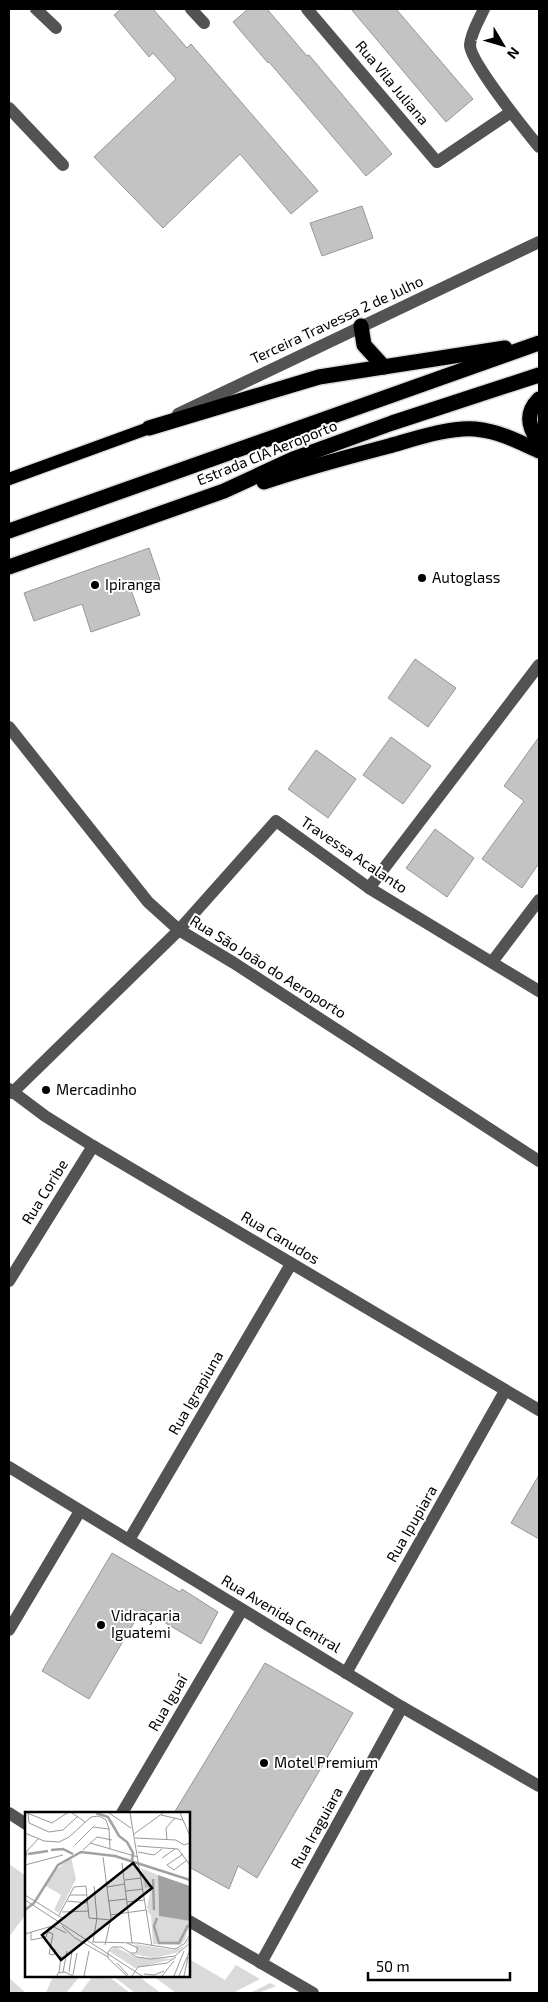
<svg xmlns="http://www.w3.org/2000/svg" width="548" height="2002" font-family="'Exo 2',sans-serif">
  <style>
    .green { fill: #dadada }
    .building { fill: #c3c3c3; stroke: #979797 }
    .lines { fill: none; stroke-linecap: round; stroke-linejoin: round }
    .major-casing { stroke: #dbdbdb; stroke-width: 15 }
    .highway-casing { stroke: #dbdbdb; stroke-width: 18 }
    .minor { stroke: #535353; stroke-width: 12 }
    .major { stroke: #000; stroke-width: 12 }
    .highway { stroke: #000; stroke-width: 15 }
    .poi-dot { fill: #000; stroke: #fff; stroke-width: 2 }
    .labels { text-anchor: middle; stroke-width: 4; stroke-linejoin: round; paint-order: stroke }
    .street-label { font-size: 15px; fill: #000; stroke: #fff }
    .poi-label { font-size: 15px; fill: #000; stroke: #fff; text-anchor: start }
    .inset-river { fill: none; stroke: #a1a1a1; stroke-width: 2.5 }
    .inset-road { fill: none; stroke: #999; stroke-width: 1 }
    .view { fill: #000; fill-opacity: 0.15; stroke: #000; stroke-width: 2.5 }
    .inset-edge { fill: none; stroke: #000; stroke-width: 2.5 }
  </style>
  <rect width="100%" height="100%" fill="#fff"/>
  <g class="green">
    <polygon points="9,1864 26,1876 26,1914 9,1937"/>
    <polygon points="189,1959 225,1980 236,1965 260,1979 233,1993 176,1993 153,1976 189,1976"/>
    <polygon points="53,1976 80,1976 66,1993 46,1993"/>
    <polygon points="93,1976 108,1976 130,1993 80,1993"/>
    <polygon points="113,1976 138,1976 161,1993 135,1993"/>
    <polygon points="9,1978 26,1993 9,1993"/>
    <polygon points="270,1983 276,1986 259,1993 250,1993"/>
  </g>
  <g class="building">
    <polygon points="121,9 153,9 187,48 191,44 318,191 291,214 240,154 163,228 94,157 176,79 153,53 149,57 114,15"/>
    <polygon points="248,9 267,9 307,56 309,55 392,154 366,176 269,62 268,63 233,22"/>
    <polygon points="351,9 396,9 473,99 446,122"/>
    <polygon points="362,206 373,238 322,256 310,223"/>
    <polygon points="149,548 160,580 131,590 140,615 91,632 82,604 34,621 24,593"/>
    <polygon points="415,659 456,688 428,727 388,698"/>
    <polygon points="391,737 431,766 403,804 363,775"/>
    <polygon points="539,737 539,863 522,888 482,859 524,801 504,786"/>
    <polygon points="316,750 356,779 328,818 288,789"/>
    <polygon points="435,829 474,858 447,897 406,868"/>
    <polygon points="539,1475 539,1539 511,1523"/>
    <polygon points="112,1553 180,1592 182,1589 218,1612 201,1644 142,1609 89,1699 42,1671"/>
    <polygon points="265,1663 353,1713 257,1878 238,1866 229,1889 189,1867 189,1813 174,1813"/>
  </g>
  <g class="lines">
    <g class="major-casing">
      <polyline id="major" points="9,479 149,428"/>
    </g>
    <g class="highway-casing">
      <g id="highway">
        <polyline points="361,326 364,345 384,367"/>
        <path d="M539,399C525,413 528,427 539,442"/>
        <polyline points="149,428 319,377 505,348"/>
        <path d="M264,482C305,468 347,457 389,446C414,439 449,427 475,429C498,431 518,441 539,451"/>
        <polyline points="9,531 539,343"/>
        <polyline points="9,567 224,491 293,459 392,423 539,375"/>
      </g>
    </g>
    <g class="minor">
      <polyline points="36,9 56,28"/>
      <polyline points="191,9 204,23"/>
      <polyline points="307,9 437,162 511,112"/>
      <path d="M484,9C479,20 471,32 470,45C470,62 526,131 539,147"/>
      <polyline points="9,108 63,165"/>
      <polyline points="178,414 539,242"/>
      <polyline points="9,727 148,902 179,930 234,963 539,1161"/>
      <polyline points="369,888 539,665"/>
      <polyline points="492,962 539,900"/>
      <polyline points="9,1089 45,1116 93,1146 539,1410"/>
      <polyline points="12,1093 179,930 276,821 369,888 539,991"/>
      <polyline points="9,1281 93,1146"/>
      <polyline points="9,1467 402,1707 539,1786"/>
      <polyline points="129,1540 291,1264"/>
      <polyline points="9,1630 80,1511"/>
      <polyline points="346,1673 505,1391"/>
      <polyline points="9,1813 26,1824"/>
      <polyline points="122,1813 242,1610"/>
      <polyline points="189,1921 313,1993"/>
      <polyline points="261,1963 402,1707"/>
    </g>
    <use href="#major" class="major"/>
    <use href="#highway" class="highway"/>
  </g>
  <g class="poi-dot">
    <circle cx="422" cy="578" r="5"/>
    <circle cx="95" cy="585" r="5"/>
    <circle cx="46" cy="1090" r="5"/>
    <circle cx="101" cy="1625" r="5"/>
    <circle cx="264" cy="1763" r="5"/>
  </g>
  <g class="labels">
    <g class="street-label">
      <text transform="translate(392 83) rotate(50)" y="5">Rua Vila Juliana</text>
      <text transform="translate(337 320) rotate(-25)" y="5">Terceira Travessa 2 de Julho</text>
      <text transform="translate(267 453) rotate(-22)" y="5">Estrada CIA Aeroporto</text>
      <text transform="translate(354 855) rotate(34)" y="5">Travessa Acalanto</text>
      <text transform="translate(268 967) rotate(32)" y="5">Rua São João do Aeroporto</text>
      <text transform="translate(45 1192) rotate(-58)" y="5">Rua Coribe</text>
      <text transform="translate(280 1238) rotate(31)" y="5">Rua Canudos</text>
      <text transform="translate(196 1393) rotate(-60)" y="5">Rua Igrapiuna</text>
      <text transform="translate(412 1524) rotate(-60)" y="5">Rua Ipupiara</text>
      <text transform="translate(281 1614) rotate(31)" y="5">Rua Avenida Central</text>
      <text transform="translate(168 1703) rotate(-60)" y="5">Rua Iguaí</text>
      <text transform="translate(317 1828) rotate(-61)" y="5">Rua Iraguiara</text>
    </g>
    <g class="poi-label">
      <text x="432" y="583">Autoglass</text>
      <text x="105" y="590">Ipiranga</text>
      <text x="56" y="1095">Mercadinho</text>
      <text x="111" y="1621">Vidraçaria<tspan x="111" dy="17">Iguatemi</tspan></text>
      <text x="274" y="1768">Motel Premium</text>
    </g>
  </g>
  <g transform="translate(25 1812)">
    <rect width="165" height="165" fill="#fff"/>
    <path d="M46,45L51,67L34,101L29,98L36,83L21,74L30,59ZM116,56L133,63L134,104L165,109L160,128L155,133L128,132L126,103L121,98L125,99L122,96L126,75L120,76ZM165,125V128L154,140L129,146L109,142L112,141L110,132L148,138L159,134ZM90,135L111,145L149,147L110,156L84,139Z" fill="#dadada"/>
    <path d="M133,63L165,74V109L134,104Z" fill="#a1a1a1"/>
    <path class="inset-river" d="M71,1L83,5L94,24L102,30L108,41L107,50M26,38L38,37L48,42M3,42L23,39M128,67L129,98M0,98L9,91L33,53L56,40L90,44L165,68M132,106L129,114L134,131H154L163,113"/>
    <path class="inset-road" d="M2,1L27,11L42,1M3,1L4,11L24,20L38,18L53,4M47,1L60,10M84,1L106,16M105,1L127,134M155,1L165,24M136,3L158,8M0,21L19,29L34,30L44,25L66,5L74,4L81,8L84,17L85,37M109,22L138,1M110,26L151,28L159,33L165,31M142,28L141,16L150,6M65,31L113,45M50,33L68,15L84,17M112,34L153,37L165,53M58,38L72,25L87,28M113,40L129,43L137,37M158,42L142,53L149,58L162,48M78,45L86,106L80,133M137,46L150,37M97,51L107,131M0,52L2,39L13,27M0,53L38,43M100,68L116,66M82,75L100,72M101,79L118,77M0,83L37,106M45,83H62M0,88L117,164M42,89L63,91M83,89L102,87M102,90L119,88M37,100L64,99M34,103L49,75L61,74L64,106L86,108M85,103L121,98M37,114L50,126M6,120V128L21,125L24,115M23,120L28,122L24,142L29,143L30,137M0,122L27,114L41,121M50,126L83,145M67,130L113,131L150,137L159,132L165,123M68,130L72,106L69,74M102,131L113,136L111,141H106M92,151L103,163M38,160L42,139M44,160L47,139M34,161L36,144M119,162L129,163L139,159M48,163L52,141M32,164L33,161L40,160L48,164M59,164L64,139M102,164L83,146V140L87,135H96L112,145L126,147L150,144L165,131M107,164L113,155L142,151L151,145M137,164L149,149M149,164L159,139M154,164L165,138M159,164L163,145"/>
    <path class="view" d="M108,51L127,76L36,148L17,123Z"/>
    <rect width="165" height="165" class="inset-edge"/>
  </g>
  <rect width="548" height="2002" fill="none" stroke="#000000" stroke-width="20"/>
  <g transform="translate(503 45) rotate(128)" stroke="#ffffff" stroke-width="4" paint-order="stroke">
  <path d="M0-4L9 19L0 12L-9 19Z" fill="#000000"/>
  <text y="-8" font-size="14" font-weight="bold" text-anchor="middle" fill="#000000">N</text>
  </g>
  <path d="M368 1972v8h142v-8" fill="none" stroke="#000000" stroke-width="2.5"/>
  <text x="376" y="1972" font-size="15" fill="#000000" stroke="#ffffff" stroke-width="4" paint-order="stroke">50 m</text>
</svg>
